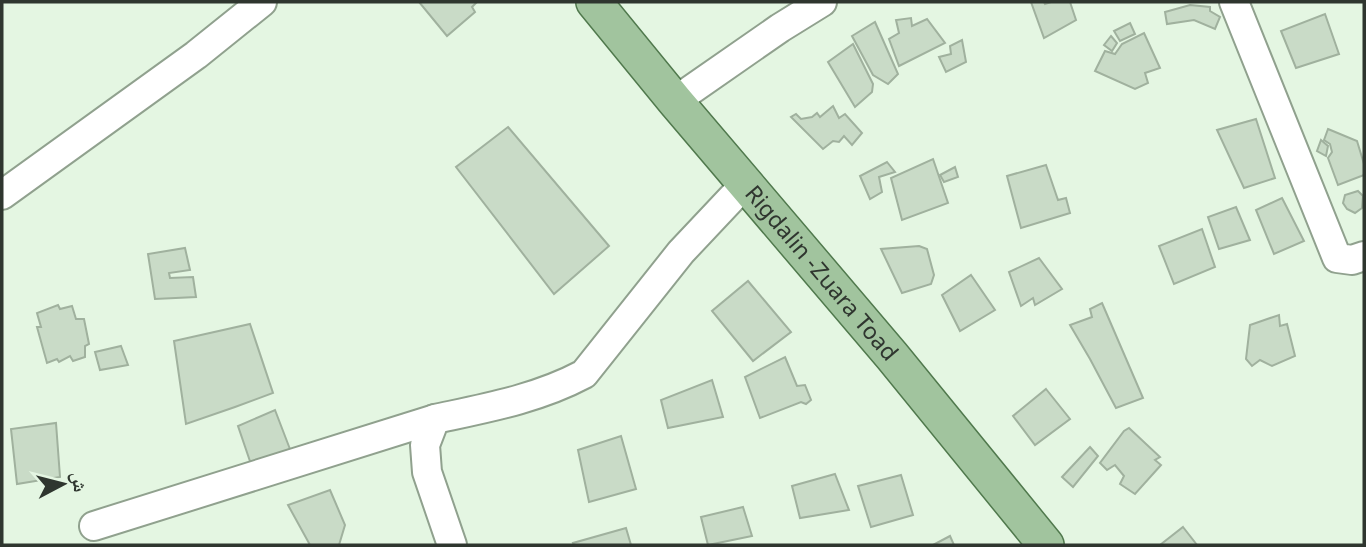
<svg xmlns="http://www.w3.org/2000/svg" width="1366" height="547" font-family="'Noto Sans','Noto Naskh Arabic',sans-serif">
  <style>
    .building { fill: #c9dbc7; stroke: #a0b19e; stroke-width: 2 }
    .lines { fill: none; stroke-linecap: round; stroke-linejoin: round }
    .minor-casing { stroke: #90a18e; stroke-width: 32 }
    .major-casing { stroke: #50794d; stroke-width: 38 }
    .minor { stroke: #fff; stroke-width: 28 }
    .major { stroke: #a1c49e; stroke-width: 35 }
    .labels { text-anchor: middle; stroke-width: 5; stroke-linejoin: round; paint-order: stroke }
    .street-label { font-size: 23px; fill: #2f362f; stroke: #e4f6e2 }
  </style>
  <rect width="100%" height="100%" fill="#e4f6e2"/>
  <g class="building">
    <polygon points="419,2 477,2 472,7 475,12 447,36"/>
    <polygon points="1031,2 1044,2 1045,4 1051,2 1070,2 1076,20 1044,38"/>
    <polygon points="1190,5 1210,7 1210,11 1220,17 1215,29 1194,20 1167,24 1165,12"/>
    <polygon points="1325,14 1339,54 1296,68 1281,31"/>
    <polygon points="911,18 912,26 927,19 945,43 899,66 889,39 899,33 896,20"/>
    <polygon points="875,22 898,74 888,84 873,75 852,36"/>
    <polygon points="1130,23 1135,34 1120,41 1114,31"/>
    <polygon points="1144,33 1160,68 1145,73 1148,83 1135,89 1095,71 1105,51 1115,54 1122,44"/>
    <polygon points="1111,36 1117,43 1112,51 1104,45"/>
    <polygon points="962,40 966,62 946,72 939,57 951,54 950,46"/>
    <polygon points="853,44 873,84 872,92 855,107 828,62"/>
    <polygon points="833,106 839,118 845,114 862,133 852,145 844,136 839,142 833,141 823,149 791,117 796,114 801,119 812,117 817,113 820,117"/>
    <polygon points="1256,119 1275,178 1244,188 1217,130"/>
    <polygon points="508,127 609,246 554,294 456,167"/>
    <polygon points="1328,129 1357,141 1364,164 1364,175 1338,185 1328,158 1332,152 1330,144 1324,140"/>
    <polygon points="1321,140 1328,146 1326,156 1317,151"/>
    <polygon points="933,159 948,203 902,220 891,178"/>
    <polygon points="887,162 895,172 879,177 882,192 870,199 860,176"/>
    <polygon points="1046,165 1058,200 1066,198 1070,213 1021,228 1007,176"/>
    <polygon points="955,167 958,177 944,182 940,175"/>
    <polygon points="1358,191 1363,196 1362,208 1355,213 1347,209 1343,203 1345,195"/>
    <polygon points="1282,198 1304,241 1274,254 1256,210"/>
    <polygon points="1236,207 1250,240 1219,249 1208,217"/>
    <polygon points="1202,229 1215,267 1174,284 1159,246"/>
    <polygon points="919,246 927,249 934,275 931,284 902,293 881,249"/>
    <polygon points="185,248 190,270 169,273 170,278 193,277 196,297 155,299 148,254"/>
    <polygon points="1039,258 1062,289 1035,305 1033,298 1021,306 1009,272"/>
    <polygon points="971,275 995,310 960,331 942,295"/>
    <polygon points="748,281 791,332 753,361 712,311"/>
    <polygon points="1102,303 1143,398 1116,408 1090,359 1070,325 1092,317 1090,309"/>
    <polygon points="58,305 60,309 72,306 76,319 84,319 89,344 85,346 85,357 73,361 70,356 59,362 57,359 47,363 37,327 41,327 37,313"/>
    <polygon points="1279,315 1280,326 1287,324 1295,356 1272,366 1260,360 1252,366 1246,359 1250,325"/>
    <polygon points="250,324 273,393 235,407 186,424 174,341"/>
    <polygon points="121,346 128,365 100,370 95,352"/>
    <polygon points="785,357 797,386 805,385 811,400 806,404 801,402 760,418 745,377"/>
    <polygon points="712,380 723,417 668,428 661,400"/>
    <polygon points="1046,389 1070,419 1035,445 1013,416"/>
    <polygon points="275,410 293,457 253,470 238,426"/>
    <polygon points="56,423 60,477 17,484 11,429"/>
    <polygon points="1129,428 1160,457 1155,460 1161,465 1135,494 1120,484 1124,476 1115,465 1107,470 1100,463 1124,431"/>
    <polygon points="621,436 636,489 589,502 578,450"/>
    <polygon points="1090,447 1098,456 1073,487 1062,477"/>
    <polygon points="835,474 849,510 800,518 792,486"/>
    <polygon points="901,475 913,515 871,527 858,486"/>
    <polygon points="330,490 345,525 339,545 310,545 288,505"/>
    <polygon points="743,507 752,536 708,545 701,517"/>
    <polygon points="1183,527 1197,545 1160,545"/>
    <polygon points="626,528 631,545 574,545 573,543"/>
    <polygon points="950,536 954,545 933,545"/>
  </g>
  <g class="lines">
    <g class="minor-casing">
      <g id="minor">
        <polyline points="1234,2 1337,258 1352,260 1364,256"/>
        <polyline points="675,101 780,28 822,2"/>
        <polyline points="2,195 196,55 262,2"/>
        <polyline points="94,526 435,419"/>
        <path d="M452,545L427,472L425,445L435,419C486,408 537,399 584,374L681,252L746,183"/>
      </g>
    </g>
    <g class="major-casing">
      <g id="major">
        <path id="s1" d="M594,2L675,101L892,356L1046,545"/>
      </g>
    </g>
    <use href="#minor" class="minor"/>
    <use href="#major" class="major"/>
  </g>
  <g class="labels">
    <g class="street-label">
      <text dy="8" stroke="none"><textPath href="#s1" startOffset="354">Rigdalin -Zuara Toad</textPath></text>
    </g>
  </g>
  <rect width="1366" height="547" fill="none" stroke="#2f362f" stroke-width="7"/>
  <g transform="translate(63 484) rotate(83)" stroke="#e4f6e2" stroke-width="5" paint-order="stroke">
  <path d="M0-5L12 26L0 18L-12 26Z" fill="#2f362f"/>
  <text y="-10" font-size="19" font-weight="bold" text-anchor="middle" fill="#2f362f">ش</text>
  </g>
</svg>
